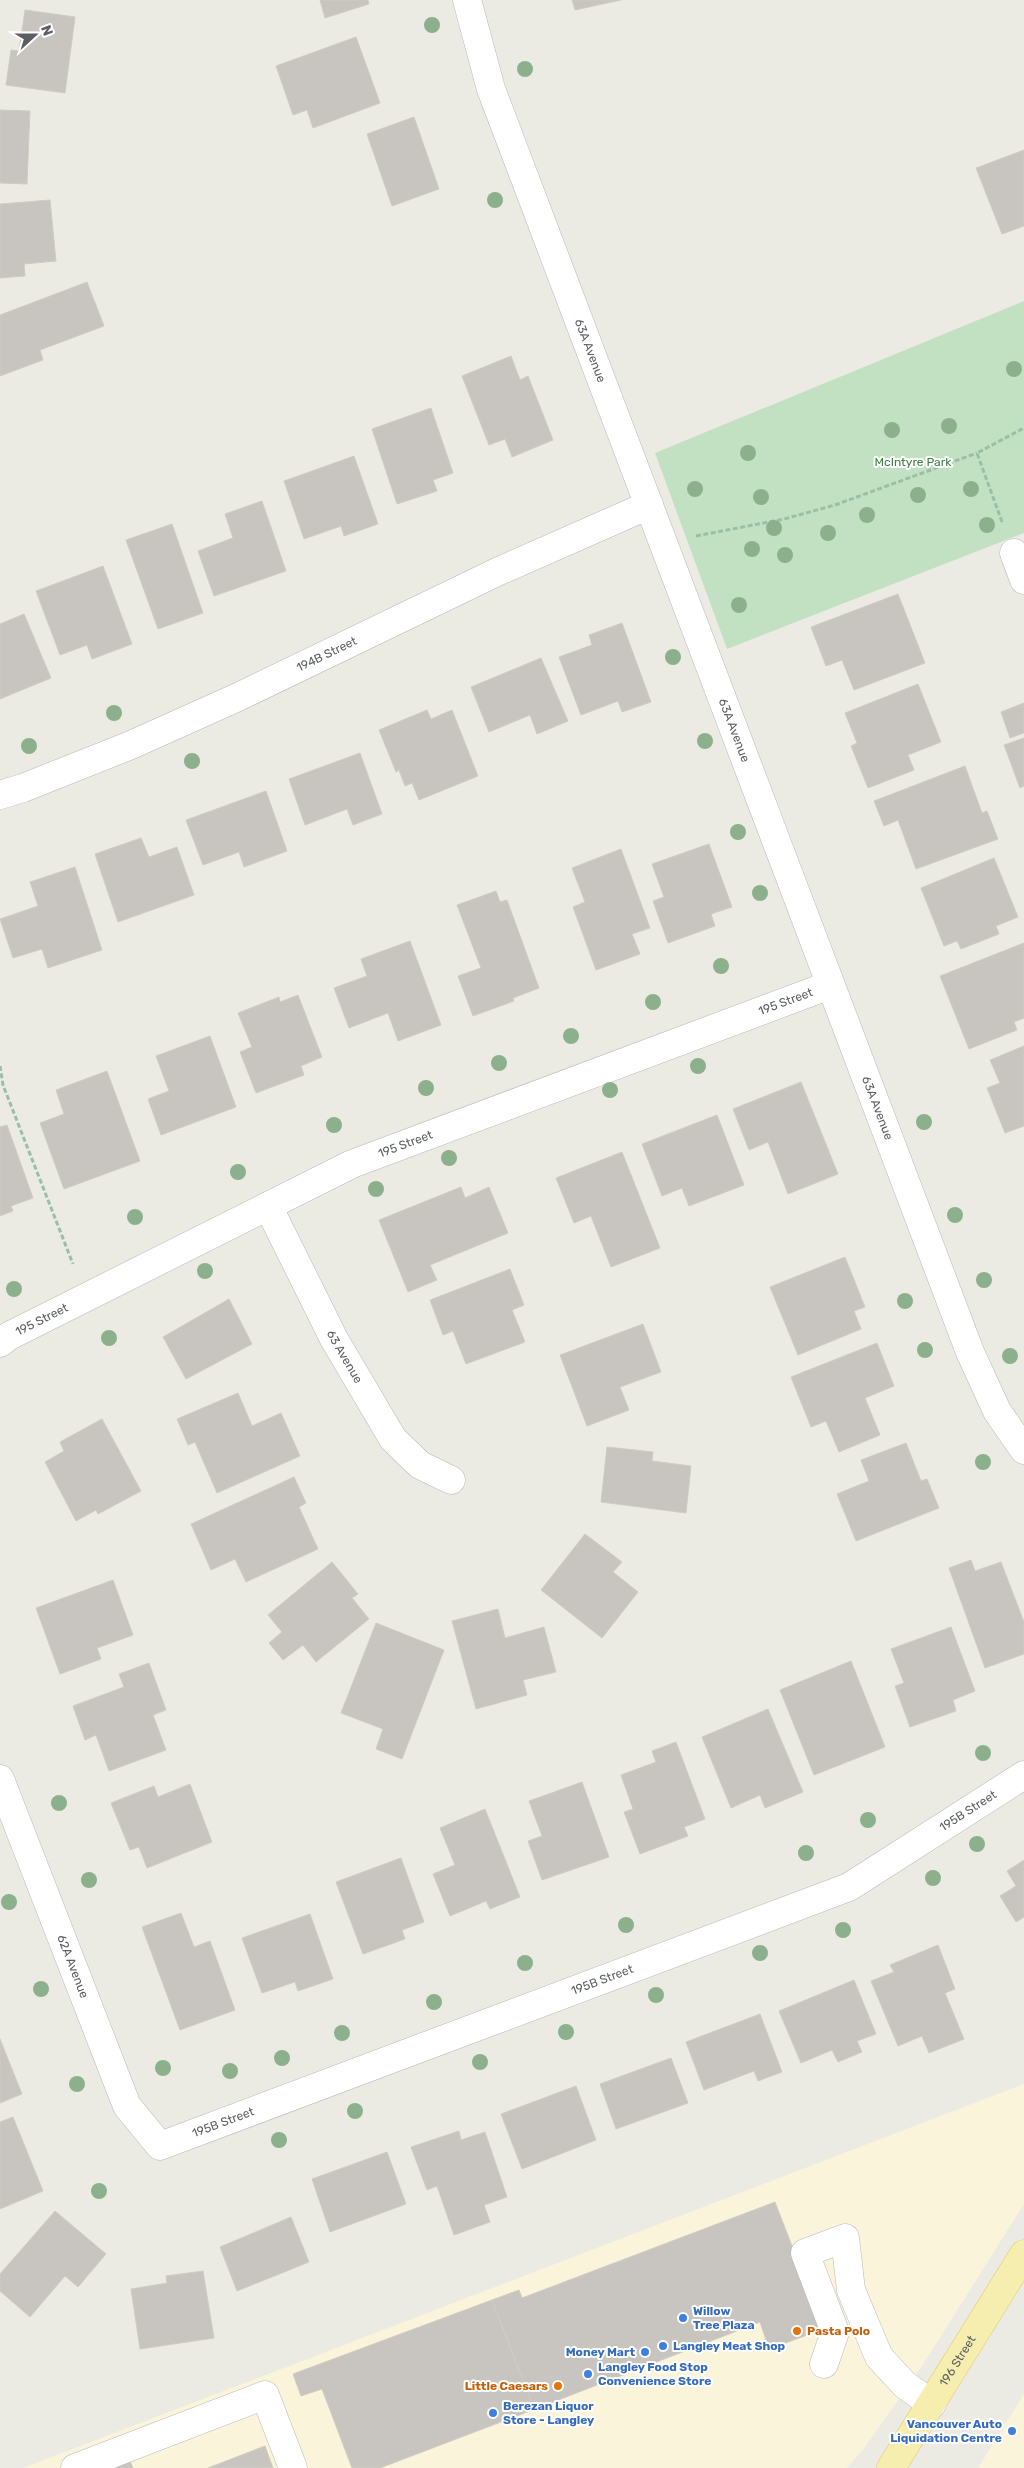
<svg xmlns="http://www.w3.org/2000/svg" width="1024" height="2468" font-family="Rubik,sans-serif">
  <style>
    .commercial { fill: #faf4da }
    .green { fill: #c2e1c3 }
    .building { fill: #c8c5c0; stroke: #d0ccc2 }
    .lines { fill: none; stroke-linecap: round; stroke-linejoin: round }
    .minor-casing { stroke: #b5b8bc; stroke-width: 29 }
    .major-casing { stroke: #e2c566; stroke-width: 29 }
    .path { stroke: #9abfa7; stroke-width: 3; stroke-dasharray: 5 2.5; stroke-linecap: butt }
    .minor { stroke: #fff; stroke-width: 28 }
    .major { stroke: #f6eeae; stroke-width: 28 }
    .tree { fill: #8cb08b }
    .shop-dot { fill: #3f7fe0; stroke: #fff; stroke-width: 2 }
    .food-dot { fill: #e8710a; stroke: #fff; stroke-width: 2 }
    .labels { text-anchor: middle; stroke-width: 4; stroke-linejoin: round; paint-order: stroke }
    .street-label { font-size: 12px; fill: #5b5e62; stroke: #fff }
    .park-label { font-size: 12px; fill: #3d7f43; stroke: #fff }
    .shop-label { font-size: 12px; font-weight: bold; fill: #366cbe; stroke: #fff; text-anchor: start }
    .food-label { font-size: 12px; font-weight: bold; fill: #c56008; stroke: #fff; text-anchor: start }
  </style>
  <rect width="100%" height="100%" fill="#ecebe3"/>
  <g class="commercial">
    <polygon points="1024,2084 1024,2204 924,2363 865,2447 847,2468 23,2468"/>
    <polygon points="1024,2394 1024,2468 978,2468"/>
  </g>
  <polygon class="green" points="1024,301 1024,533 727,649 655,453"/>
  <g class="building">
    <polygon points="320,0 368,0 369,4 325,18"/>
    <polygon points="572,0 621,0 575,10"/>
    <polygon points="25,10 75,17 65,93 6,85 11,50 19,51"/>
    <polygon points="356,37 380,103 313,128 307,110 293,115 276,66"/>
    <polygon points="0,110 30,111 27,184 0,183"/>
    <polygon points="414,117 439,189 392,206 367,134"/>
    <polygon points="1024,150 1024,226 1002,234 976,168"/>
    <polygon points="50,200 56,261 24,264 25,276 0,278 0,204"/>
    <polygon points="87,282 104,326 40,350 43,360 0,376 0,315"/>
    <polygon points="511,356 520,380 528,376 553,440 512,457 505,439 489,445 462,376"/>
    <polygon points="431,408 453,473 433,480 437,491 397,504 372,429"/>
    <polygon points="354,456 378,524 344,536 341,526 304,539 284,481"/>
    <polygon points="262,501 286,571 214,596 198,551 233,538 225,514"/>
    <polygon points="172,524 203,613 158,629 126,540"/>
    <polygon points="103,566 132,644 92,659 87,645 60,655 36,591"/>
    <polygon points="898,594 925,663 854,690 842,660 826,666 811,627"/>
    <polygon points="24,614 51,678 0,699 0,624"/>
    <polygon points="622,623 651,702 622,712 618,701 581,715 559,657 592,645 589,635"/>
    <polygon points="541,658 568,721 537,734 530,715 489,732 471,687"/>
    <polygon points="918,684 941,742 908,755 914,770 868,788 851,746 857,743 845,713"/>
    <polygon points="1024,703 1024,733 1010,738 1001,712"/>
    <polygon points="427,710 431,719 452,710 478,776 419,800 412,783 405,786 399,770 396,772 379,730"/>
    <polygon points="1024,738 1024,786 1020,788 1004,745"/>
    <polygon points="360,753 382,814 353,825 347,809 305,825 289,779"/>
    <polygon points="965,766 982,813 987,811 998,839 916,869 898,820 884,826 874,801"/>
    <polygon points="266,791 287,851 244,867 239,852 203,865 186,820"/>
    <polygon points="141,838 149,857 177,847 194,895 118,922 95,854"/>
    <polygon points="709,844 732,907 711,914 715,926 668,943 653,901 664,897 652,864"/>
    <polygon points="621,849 650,928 632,934 640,954 596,970 573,907 585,902 572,868"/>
    <polygon points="994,858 1018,917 996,926 999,934 961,949 957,941 944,946 921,888"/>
    <polygon points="75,867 102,950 48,968 42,949 13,958 0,919 38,906 30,882"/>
    <polygon points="496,891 500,902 507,900 539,988 513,998 514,1001 473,1016 458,976 481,968 457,905"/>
    <polygon points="410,941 441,1025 398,1041 388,1013 349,1028 334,988 367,976 361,959"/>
    <polygon points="1024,943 1024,1018 1014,1022 1017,1030 969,1049 940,976"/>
    <polygon points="298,995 322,1057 301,1066 304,1075 256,1093 240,1052 252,1047 238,1013 279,997 280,1002"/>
    <polygon points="210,1036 236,1107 161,1135 148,1099 169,1091 156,1056"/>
    <polygon points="1024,1046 1024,1126 1005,1133 987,1088 1000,1083 990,1060"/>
    <polygon points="107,1071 140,1161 64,1189 40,1123 64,1114 56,1090"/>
    <polygon points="801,1082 838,1174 788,1194 768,1142 749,1150 733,1109"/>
    <polygon points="717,1115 744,1185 689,1206 682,1188 662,1196 642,1144"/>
    <polygon points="7,1125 33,1198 11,1206 13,1211 0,1216 0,1127"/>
    <polygon points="622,1152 660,1248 611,1267 591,1216 574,1223 556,1178"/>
    <polygon points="461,1187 465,1198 489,1187 508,1233 430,1265 437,1280 408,1292 379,1220"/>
    <polygon points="845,1257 865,1307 854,1311 861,1329 798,1355 770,1287"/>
    <polygon points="510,1269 524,1305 512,1310 525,1342 466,1364 453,1331 443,1335 430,1300"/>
    <polygon points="229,1299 252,1344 186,1379 163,1337"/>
    <polygon points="643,1324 661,1372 620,1387 629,1410 587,1426 560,1355"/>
    <polygon points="877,1343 894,1386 865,1398 880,1435 839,1452 826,1421 811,1427 791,1377"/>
    <polygon points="238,1393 252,1426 281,1413 300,1456 217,1493 195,1442 188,1445 177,1419"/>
    <polygon points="102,1419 141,1491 98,1514 96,1510 76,1521 45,1462 64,1451 60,1442"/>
    <polygon points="906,1443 921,1481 927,1479 939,1508 856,1541 837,1494 869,1481 861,1460"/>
    <polygon points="607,1447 653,1452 652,1461 691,1466 686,1513 601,1502"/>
    <polygon points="294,1477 306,1503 299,1507 318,1549 246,1582 235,1559 211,1570 191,1524"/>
    <polygon points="585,1534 622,1562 613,1572 638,1592 602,1638 541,1590"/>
    <polygon points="971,1560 975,1571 1001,1562 1024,1622 1024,1654 985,1668 949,1568"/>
    <polygon points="332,1562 358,1594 352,1598 369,1619 316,1662 303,1645 283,1660 269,1643 282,1632 268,1615"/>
    <polygon points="113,1580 133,1635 97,1648 101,1659 60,1674 36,1608"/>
    <polygon points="498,1609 505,1638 544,1627 556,1672 523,1680 527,1695 476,1709 452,1621"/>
    <polygon points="376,1623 444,1650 402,1759 376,1749 383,1729 341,1713"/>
    <polygon points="951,1627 975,1691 953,1700 956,1711 910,1727 895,1686 904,1683 891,1649"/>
    <polygon points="851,1661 885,1747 814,1775 780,1690"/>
    <polygon points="149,1663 166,1710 153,1715 166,1750 109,1771 96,1735 85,1740 73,1706 124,1687 119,1674"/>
    <polygon points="768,1709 803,1792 765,1808 760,1795 731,1808 702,1737"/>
    <polygon points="676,1742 705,1819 684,1827 688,1836 640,1854 624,1812 633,1809 621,1775 656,1762 652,1751"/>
    <polygon points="582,1782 609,1857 542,1880 528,1841 542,1836 529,1801"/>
    <polygon points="190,1784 212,1842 147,1868 139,1847 130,1850 111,1803 154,1786 158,1797"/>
    <polygon points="485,1809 520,1897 490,1909 486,1901 450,1916 433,1874 455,1865 440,1828"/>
    <polygon points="401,1858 424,1922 402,1930 405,1939 363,1954 336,1882"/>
    <polygon points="1024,1860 1024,1917 1016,1922 1000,1896 1016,1886 1007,1871"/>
    <polygon points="181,1913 194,1947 210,1941 235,2010 180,2030 142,1927"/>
    <polygon points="310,1914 333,1979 298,1991 295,1982 262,1993 242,1938"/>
    <polygon points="938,1945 955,1989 945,1993 964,2039 929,2053 922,2036 898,2046 871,1981 894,1972 890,1965"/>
    <polygon points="854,1980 876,2034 857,2041 862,2052 838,2062 832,2050 801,2063 779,2011"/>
    <polygon points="760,2014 782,2072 758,2081 754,2071 704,2090 686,2042"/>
    <polygon points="0,2039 22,2094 0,2103"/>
    <polygon points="671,2058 688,2103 616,2129 600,2084"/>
    <polygon points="576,2086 596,2140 522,2169 501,2114"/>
    <polygon points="13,2117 43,2191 0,2209 0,2122"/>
    <polygon points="459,2131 461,2140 485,2132 507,2197 484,2205 490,2222 454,2235 437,2186 427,2190 411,2147"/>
    <polygon points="387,2152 406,2204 330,2232 312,2179"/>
    <polygon points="775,2202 824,2329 769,2349 760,2322 522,2414 520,2409 532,2404 492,2300 519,2290 522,2298"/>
    <polygon points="55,2211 106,2254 78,2287 65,2276 30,2317 0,2291 0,2274"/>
    <polygon points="291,2217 309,2262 237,2291 220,2247"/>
    <polygon points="203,2271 214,2338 140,2349 131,2289 167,2283 166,2276"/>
    <polygon points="492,2300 532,2404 520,2409 522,2414 380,2468 352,2468 322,2389 301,2396 293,2374"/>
    <polygon points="265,2446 273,2468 208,2468"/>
    <polygon points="129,2459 133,2468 107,2468"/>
  </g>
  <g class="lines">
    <g class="minor-casing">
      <g id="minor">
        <path id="s1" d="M467,0L491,89L970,1352L997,1411L1024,1450"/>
        <polyline points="1014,553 1024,580"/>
        <path id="s2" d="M0,795L23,788L131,745L238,697L497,572L649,505"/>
        <path id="s3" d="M268,1206L334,1339L393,1439L420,1465L451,1480"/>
        <path id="s4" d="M0,1343L9,1336L352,1164L830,985"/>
        <path id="s5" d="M0,1779L127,2106L160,2146L849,1887L1024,1775"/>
        <polyline points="824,2364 835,2332 805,2253 845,2238 851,2290 879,2357 905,2385 932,2404"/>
        <polyline points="75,2468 265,2395 293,2468"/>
      </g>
    </g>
    <g class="major-casing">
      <g id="major">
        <path id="s6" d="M891,2468L1024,2254"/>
      </g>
    </g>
    <g class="path">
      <polyline points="1002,522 977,453 1024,428"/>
      <polyline points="696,536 784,519 835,505 977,453"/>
      <polyline points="0,1066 3,1085 73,1264"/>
    </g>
    <use href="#minor" class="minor"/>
    <use href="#major" class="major"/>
  </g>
  <g class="tree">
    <circle cx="432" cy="25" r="8"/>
    <circle cx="525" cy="69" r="8"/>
    <circle cx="495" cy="200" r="8"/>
    <circle cx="1014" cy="369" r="8"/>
    <circle cx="949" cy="426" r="8"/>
    <circle cx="892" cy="430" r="8"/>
    <circle cx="748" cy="453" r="8"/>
    <circle cx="695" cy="489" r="8"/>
    <circle cx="971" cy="489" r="8"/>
    <circle cx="918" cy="495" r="8"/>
    <circle cx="761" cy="497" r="8"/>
    <circle cx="867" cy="515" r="8"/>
    <circle cx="987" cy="525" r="8"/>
    <circle cx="774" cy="528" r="8"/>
    <circle cx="828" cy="533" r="8"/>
    <circle cx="752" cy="549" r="8"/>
    <circle cx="785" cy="555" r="8"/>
    <circle cx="739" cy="605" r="8"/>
    <circle cx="673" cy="657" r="8"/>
    <circle cx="114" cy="713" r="8"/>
    <circle cx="705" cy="741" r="8"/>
    <circle cx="29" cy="746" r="8"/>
    <circle cx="192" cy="761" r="8"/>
    <circle cx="738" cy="832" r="8"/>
    <circle cx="760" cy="893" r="8"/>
    <circle cx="721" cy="966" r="8"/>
    <circle cx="653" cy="1002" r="8"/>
    <circle cx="571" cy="1036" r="8"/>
    <circle cx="499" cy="1063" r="8"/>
    <circle cx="698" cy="1066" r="8"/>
    <circle cx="426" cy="1088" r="8"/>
    <circle cx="610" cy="1090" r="8"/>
    <circle cx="924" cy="1122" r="8"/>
    <circle cx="334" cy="1125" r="8"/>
    <circle cx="449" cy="1158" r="8"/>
    <circle cx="238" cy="1172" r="8"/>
    <circle cx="376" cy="1189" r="8"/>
    <circle cx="955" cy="1215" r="8"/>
    <circle cx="135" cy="1217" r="8"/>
    <circle cx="205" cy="1271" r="8"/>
    <circle cx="984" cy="1280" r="8"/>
    <circle cx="14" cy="1289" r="8"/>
    <circle cx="905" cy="1301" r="8"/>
    <circle cx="109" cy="1338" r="8"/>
    <circle cx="925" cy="1350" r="8"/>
    <circle cx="1010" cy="1356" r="8"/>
    <circle cx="983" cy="1462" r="8"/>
    <circle cx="983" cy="1753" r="8"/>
    <circle cx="59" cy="1803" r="8"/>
    <circle cx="868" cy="1820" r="8"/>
    <circle cx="977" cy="1844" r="8"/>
    <circle cx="806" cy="1853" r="8"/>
    <circle cx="933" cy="1878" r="8"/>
    <circle cx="89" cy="1880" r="8"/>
    <circle cx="9" cy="1902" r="8"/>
    <circle cx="626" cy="1925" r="8"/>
    <circle cx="843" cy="1930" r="8"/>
    <circle cx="760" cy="1953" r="8"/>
    <circle cx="525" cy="1963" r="8"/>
    <circle cx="41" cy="1989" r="8"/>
    <circle cx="656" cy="1995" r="8"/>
    <circle cx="434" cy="2002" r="8"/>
    <circle cx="566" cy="2032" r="8"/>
    <circle cx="342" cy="2033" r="8"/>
    <circle cx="282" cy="2058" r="8"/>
    <circle cx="480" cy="2062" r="8"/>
    <circle cx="163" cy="2068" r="8"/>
    <circle cx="230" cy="2071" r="8"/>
    <circle cx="77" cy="2084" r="8"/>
    <circle cx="355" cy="2111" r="8"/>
    <circle cx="279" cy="2140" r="8"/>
    <circle cx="99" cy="2191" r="8"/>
  </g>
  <g class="shop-dot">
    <circle cx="683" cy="2318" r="5"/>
    <circle cx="663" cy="2346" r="5"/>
    <circle cx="645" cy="2352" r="5"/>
    <circle cx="588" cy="2374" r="5"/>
    <circle cx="493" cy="2413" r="5"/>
    <circle cx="1012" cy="2431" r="5"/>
  </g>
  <g class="food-dot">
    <circle cx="797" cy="2331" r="5"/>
    <circle cx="558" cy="2386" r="5"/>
  </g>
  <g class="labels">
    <g class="street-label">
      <text dy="4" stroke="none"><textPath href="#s1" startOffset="372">63A Avenue</textPath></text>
      <text dy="4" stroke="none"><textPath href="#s2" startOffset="356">194B Street</textPath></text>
      <text dy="4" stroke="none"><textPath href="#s1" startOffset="778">63A Avenue</textPath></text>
      <text dy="4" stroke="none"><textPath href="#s4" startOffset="858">195 Street</textPath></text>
      <text dy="4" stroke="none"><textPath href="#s1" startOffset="1182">63A Avenue</textPath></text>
      <text dy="4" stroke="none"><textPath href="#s4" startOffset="452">195 Street</textPath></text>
      <text dy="4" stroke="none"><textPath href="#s4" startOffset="48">195 Street</textPath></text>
      <text dy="4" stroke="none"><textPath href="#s3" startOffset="169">63 Avenue</textPath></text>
      <text dy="4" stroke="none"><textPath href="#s5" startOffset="1280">195B Street</textPath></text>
      <text dy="4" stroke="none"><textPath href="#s5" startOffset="201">62A Avenue</textPath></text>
      <text dy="4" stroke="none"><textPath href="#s5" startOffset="875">195B Street</textPath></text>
      <text dy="4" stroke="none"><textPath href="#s5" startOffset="470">195B Street</textPath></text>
      <text dy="4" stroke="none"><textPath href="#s6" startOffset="126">196 Street</textPath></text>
    </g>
    <g class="park-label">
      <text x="913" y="466">McIntyre Park</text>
    </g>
    <g class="shop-label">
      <text x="693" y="2315">Willow<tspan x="693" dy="14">Tree Plaza</tspan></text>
      <text x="673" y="2350">Langley Meat Shop</text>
      <text x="635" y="2356" text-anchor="end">Money Mart</text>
      <text x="598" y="2371">Langley Food Stop<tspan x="598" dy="14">Convenience Store</tspan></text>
      <text x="503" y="2410">Berezan Liquor<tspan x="503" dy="14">Store - Langley</tspan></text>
      <text x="1002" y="2428" text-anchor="end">Vancouver Auto<tspan x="1002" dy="14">Liquidation Centre</tspan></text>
    </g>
    <g class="food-label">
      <text x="807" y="2335">Pasta Polo</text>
      <text x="548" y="2390" text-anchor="end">Little Caesars</text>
    </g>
  </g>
  <g transform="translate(35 35) rotate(69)" stroke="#ffffff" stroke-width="4" paint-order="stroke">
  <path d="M0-4L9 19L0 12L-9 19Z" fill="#5b5e62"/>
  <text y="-8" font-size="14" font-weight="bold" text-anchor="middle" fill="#5b5e62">N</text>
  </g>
</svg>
